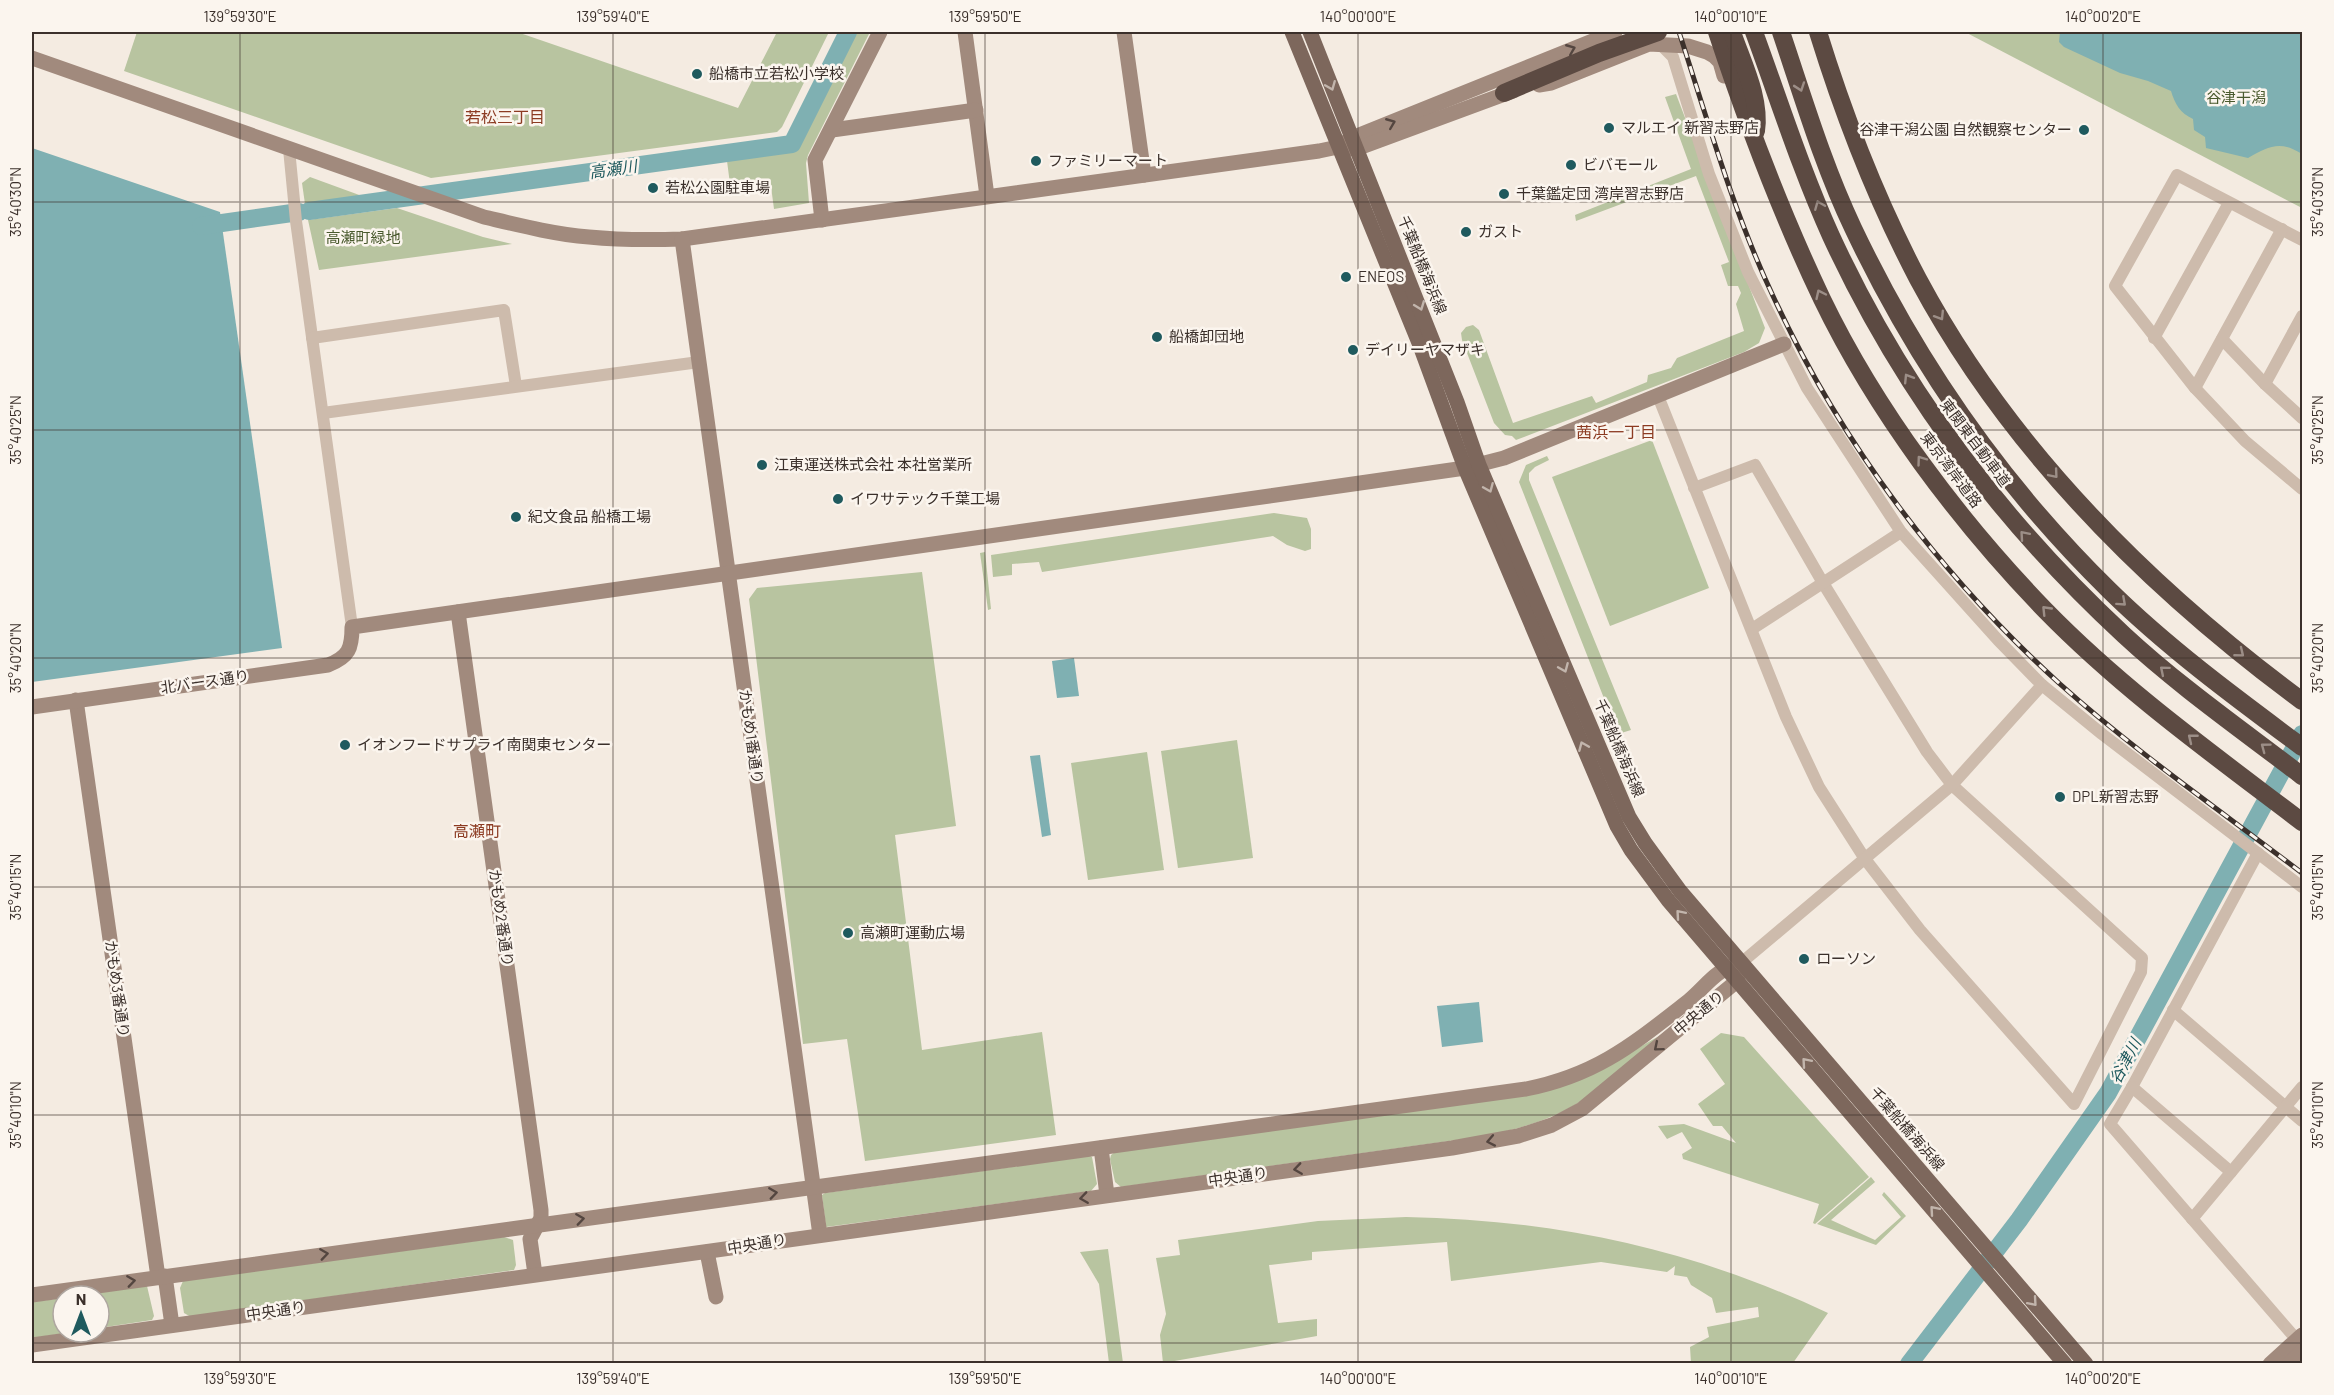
<svg xmlns="http://www.w3.org/2000/svg" width="2334" height="1395" font-family="Barlow,'Noto Sans JP',sans-serif">
  <style>
    .green { fill: #b8c4a0 }
    .water { fill: #7fb0b2 }
    .lines { fill: none; stroke-linecap: round; stroke-linejoin: round }
    .river { stroke: #7fb0b2; stroke-width: 18 }
    .street { stroke: #cdbbac; stroke-width: 12 }
    .secondary { stroke: #a18a7d; stroke-width: 15 }
    .primary { stroke: #7d675c; stroke-width: 15 }
    .highway { stroke: #5c4a42; stroke-width: 18 }
    .rail-casing { stroke: #3b302b; stroke-width: 5 }
    .rail { stroke: #fbf5ee; stroke-width: 3; stroke-dasharray: 9; stroke-linecap: butt }
    .oneway { stroke: #544640 }
    .oneway2 { stroke: #c2b5ac }
    .oneway3 { stroke: #9c8e87 }
    .ticks { fill: none; stroke: #3b302b; stroke-width: 1.5; stroke-opacity: 0.45 }
    .poi-dot { fill: #1f5a5e; stroke: #fbf5ee; stroke-width: 2 }
    .labels { text-anchor: middle; stroke-width: 5; stroke-linejoin: round; paint-order: stroke }
    .poi-label { font-size: 15px; fill: #3b302b; stroke: #fbf5ee; text-anchor: start }
    .park-label { font-size: 15px; fill: #4a5a2e; stroke: #fbf5ee }
    .street-label { font-size: 15px; fill: #3b302b; stroke: #fbf5ee }
    .neighbourhood-label { font-size: 16px; fill: #8c3b22; stroke: #fbf5ee }
    .water-label { font-size: 16px; font-style: italic; fill: #1f5a5e; stroke: #fbf5ee }
    .neatline { fill: none; stroke: #3b302b; stroke-width: 2 }
    .ticks-label { font-size: 15px; text-anchor: middle; fill: #3b302b }
  </style>
  <rect width="100%" height="100%" fill="#f4ebe1"/>
  <g class="green">
    <polygon points="137,32 517,32 738,108 777,32 829,32 782,127 777,132 431,178 124,71"/>
    <polygon points="855,32 870,32 808,155 806,163 809,203 774,209 770,179 730,184 727,161 795,151"/>
    <polygon points="1965,32 2302,32 2302,208"/>
    <polygon points="1676,94 1765,328 1759,343 1744,352 1516,440 1512,436 1505,435 1494,423 1462,340 1461,333 1466,327 1473,325 1479,330 1513,423 1592,396 1596,403 1647,382 1648,375 1671,368 1677,358 1744,331 1736,304 1741,293 1738,286 1728,286 1721,265 1729,262 1696,176 1576,221 1575,215 1691,169 1665,97"/>
    <polygon points="310,177 362,196 305,204 302,183"/>
    <polygon points="397,208 483,237 512,244 319,270 308,220"/>
    <polygon points="1652,440 1709,588 1610,626 1552,477"/>
    <polygon points="1547,456 1549,460 1535,467 1529,473 1529,480 1631,730 1618,734 1519,482 1526,465"/>
    <polygon points="1274,513 1307,518 1311,529 1311,549 1305,551 1287,545 1273,536 1042,572 1039,562 1012,564 1012,575 993,577 991,555"/>
    <polygon points="985,552 991,609 988,610 980,553"/>
    <polygon points="922,572 956,826 895,835 922,1050 1042,1032 1056,1135 865,1161 847,1039 803,1044 749,599 757,588"/>
    <polygon points="1237,740 1253,858 1178,868 1161,751"/>
    <polygon points="1147,752 1164,870 1088,880 1071,763"/>
    <path d="M1668,1031C1639,1054 1612,1081 1581,1101C1552,1120 1518,1129 1485,1136L1121,1187L1115,1182L1110,1159L1111,1155L1115,1152L1487,1100L1636,1049Z"/>
    <polygon points="1721,1033 1744,1037 1869,1177 1815,1224 1813,1223 1819,1204 1683,1159 1682,1154 1692,1148 1682,1132 1667,1139 1658,1126 1684,1124 1736,1143 1722,1126 1713,1126 1698,1104 1725,1084 1700,1049"/>
    <polygon points="1090,1156 1092,1157 1097,1184 1091,1191 826,1227 822,1195 825,1193"/>
    <polygon points="1871,1177 1875,1182 1831,1220 1875,1240 1901,1217 1882,1195 1884,1192 1906,1216 1876,1245 1817,1224"/>
    <path d="M1406,1217C1558,1220 1691,1249 1828,1313L1793,1363H1691L1690,1347L1709,1337L1707,1327L1759,1317L1758,1307L1716,1313L1712,1298L1691,1285L1687,1277L1674,1275L1675,1266L1667,1272L1601,1262L1451,1281L1447,1242L1312,1252V1260L1269,1265L1278,1323L1317,1319V1336L1163,1363L1160,1335L1166,1314L1156,1258L1180,1255L1178,1240L1318,1221Z"/>
    <polygon points="504,1237 513,1240 516,1265 514,1270 191,1317 184,1313 180,1288 183,1281"/>
    <polygon points="1108,1249 1123,1363 1109,1363 1099,1284 1080,1252"/>
    <polygon points="147,1286 154,1316 152,1320 99,1328 99,1296 75,1296"/>
    <polygon points="63,1298 63,1332 74,1332 32,1338 32,1302"/>
  </g>
  <g class="water">
    <path d="M2060,32H2302V154C2281,140 2268,146 2248,158L2206,148L2205,137L2194,130L2193,119C2180,113 2175,104 2171,91L2148,81L2120,73L2064,47L2059,42Z"/>
    <polygon points="32,148 220,212 282,648 32,682"/>
    <polygon points="1074,658 1079,696 1057,698 1052,661"/>
    <polygon points="1040,755 1051,835 1042,837 1030,756"/>
    <polygon points="1479,1002 1483,1042 1442,1047 1437,1006"/>
  </g>
  <g class="lines">
    <g class="river">
      <polyline points="309,211 792,144 848,32"/>
      <polyline points="201,226 299,212"/>
      <polyline points="1909,1364 2019,1220 2108,1093 2302,734"/>
    </g>
    <g class="street">
      <polyline points="1660,44 1673,57 1709,174 1748,272 1807,388 1901,532 1998,640 2042,685 2102,734 2302,887"/>
      <polyline points="289,149 296,221 352,627"/>
      <polyline points="2302,240 2177,175 2115,286 2195,388 2245,441 2302,489"/>
      <polyline points="312,338 504,310 516,386"/>
      <polyline points="2154,338 2229,203"/>
      <polyline points="2222,339 2265,384 2302,418"/>
      <polyline points="2265,384 2302,316"/>
      <polyline points="2195,388 2282,229"/>
      <polyline points="1658,396 1786,717 1819,787 1865,859 1920,930 2074,1104 2141,972 2142,958 1952,785 1927,752 1823,583 1755,465 1694,488"/>
      <polyline points="323,413 699,362"/>
      <polyline points="1752,629 1901,532"/>
      <polyline points="2258,853 2132,1087 2110,1124 2297,1340"/>
      <polyline points="1741,963 1952,785 2042,685"/>
      <polyline points="2173,1010 2302,1121"/>
      <polyline points="2132,1087 2231,1172"/>
      <polyline points="2192,1219 2302,1087"/>
    </g>
    <g class="secondary">
      <polyline points="965,32 987,196"/>
      <polyline points="1124,32 1144,175"/>
      <path d="M32,58L484,217C518,225 553,234 589,237C619,240 651,240 682,239L1319,151L1338,147L1352,138L1615,32"/>
      <polyline points="1539,85 1551,83 1649,44 1688,46 1707,52 1714,56 1720,62 1724,76"/>
      <polyline points="832,130 976,110"/>
      <polyline points="1344,148 1356,149 1513,91"/>
      <polyline points="822,220 815,160 880,32"/>
      <polyline points="682,239 820,1235"/>
      <polyline points="458,612 541,1210 541,1218 530,1239 535,1274"/>
      <polyline points="76,700 158,1277"/>
      <path d="M32,707L328,665C349,657 352,648 352,627L1465,468L1504,458L1784,344"/>
      <polyline points="1101,1148 1107,1195"/>
      <polyline points="707,1252 716,1297"/>
      <polyline points="165,1276 172,1325"/>
      <path d="M32,1295L1526,1089C1596,1075 1632,1045 1686,1003C1706,987 1715,969 1741,963L1737,981L1582,1109L1552,1125L1518,1136L1452,1148L32,1345"/>
      <polyline points="2270,1364 2302,1335"/>
      <polyline points="2289,1364 2302,1351"/>
    </g>
    <g class="primary">
      <polyline points="1292,32 1419,343 1465,468 1617,826 1631,850 1668,900 2065,1364"/>
      <polyline points="1310,32 1457,402 1479,465 1629,817 1645,843 1680,891 2086,1364"/>
    </g>
    <g class="highway">
      <path d="M1717,32C1747,123 1781,213 1822,299C1876,411 1959,521 2045,610C2123,690 2214,755 2302,822"/>
      <path d="M1732,32C1742,62 1761,98 1756,131"/>
      <path d="M1754,32C1779,100 1801,170 1831,236C1901,388 2001,521 2124,635C2179,686 2242,730 2302,776"/>
      <path d="M1781,32C1803,97 1823,165 1853,228C1917,363 2002,485 2109,590C2168,648 2236,698 2302,747"/>
      <path d="M1818,32C1844,116 1877,201 1918,279C2009,449 2149,588 2302,701"/>
      <polyline points="1504,93 1599,53 1658,32"/>
    </g>
    <g class="rail-casing">
      <path id="rail" d="M1679,32C1708,121 1733,211 1773,296C1841,443 1940,575 2060,684C2136,752 2221,811 2302,873"/>
    </g>
    <use href="#rail" class="rail"/>
  </g>
  <defs><path id="oneway-chevron" d="M-2-3.5L2.5 0L-2 3.5" fill="none" stroke-width="1.6" stroke-linecap="round" stroke-linejoin="round" transform="scale(1.5)"/></defs>
  <g class="oneway">
    <use href="#oneway-chevron" transform="translate(1571 49) rotate(-22)"/>
    <use href="#oneway-chevron" transform="translate(1391 123) rotate(-22)"/>
    <use href="#oneway-chevron" transform="translate(1658 1047) rotate(140)"/>
    <use href="#oneway-chevron" transform="translate(1491 1141) rotate(169)"/>
    <use href="#oneway-chevron" transform="translate(1298 1169) rotate(172)"/>
    <use href="#oneway-chevron" transform="translate(773 1193) rotate(-8)"/>
    <use href="#oneway-chevron" transform="translate(1084 1198) rotate(172)"/>
    <use href="#oneway-chevron" transform="translate(580 1219) rotate(-8)"/>
    <use href="#oneway-chevron" transform="translate(324 1254) rotate(-8)"/>
    <use href="#oneway-chevron" transform="translate(131 1281) rotate(-8)"/>
  </g>
  <g class="oneway2">
    <use href="#oneway-chevron" transform="translate(1331 86) rotate(68)"/>
    <use href="#oneway-chevron" transform="translate(1420 306) rotate(69)"/>
    <use href="#oneway-chevron" transform="translate(1489 488) rotate(67)"/>
    <use href="#oneway-chevron" transform="translate(1564 668) rotate(67)"/>
    <use href="#oneway-chevron" transform="translate(1583 746) rotate(-113)"/>
    <use href="#oneway-chevron" transform="translate(1680 914) rotate(-131)"/>
    <use href="#oneway-chevron" transform="translate(1806 1062) rotate(-131)"/>
    <use href="#oneway-chevron" transform="translate(1934 1210) rotate(-131)"/>
    <use href="#oneway-chevron" transform="translate(2033 1302) rotate(49)"/>
  </g>
  <g class="oneway3">
    <use href="#oneway-chevron" transform="translate(1800 87) rotate(71)"/>
    <use href="#oneway-chevron" transform="translate(1819 205) rotate(-112)"/>
    <use href="#oneway-chevron" transform="translate(1820 294) rotate(-115)"/>
    <use href="#oneway-chevron" transform="translate(1940 316) rotate(58)"/>
    <use href="#oneway-chevron" transform="translate(1908 378) rotate(-122)"/>
    <use href="#oneway-chevron" transform="translate(1921 460) rotate(-126)"/>
    <use href="#oneway-chevron" transform="translate(2054 474) rotate(50)"/>
    <use href="#oneway-chevron" transform="translate(2024 535) rotate(-131)"/>
    <use href="#oneway-chevron" transform="translate(2122 602) rotate(42)"/>
    <use href="#oneway-chevron" transform="translate(2046 610) rotate(-134)"/>
    <use href="#oneway-chevron" transform="translate(2240 653) rotate(39)"/>
    <use href="#oneway-chevron" transform="translate(2164 670) rotate(-140)"/>
    <use href="#oneway-chevron" transform="translate(2192 738) rotate(-141)"/>
    <use href="#oneway-chevron" transform="translate(2265 747) rotate(-143)"/>
  </g>
  <path class="ticks" d="M240,32V1364M613,32V1364M985,32V1364M1358,32V1364M1731,32V1364M2103,32V1364M32,202H2302M32,430H2302M32,658H2302M32,887H2302M32,1115H2302M32,1343H2302"/>
  <g class="poi-dot">
    <circle cx="697" cy="74" r="6"/>
    <circle cx="1609" cy="128" r="6"/>
    <circle cx="2084" cy="130" r="6"/>
    <circle cx="1036" cy="161" r="6"/>
    <circle cx="1571" cy="165" r="6"/>
    <circle cx="653" cy="188" r="6"/>
    <circle cx="1504" cy="194" r="6"/>
    <circle cx="1466" cy="232" r="6"/>
    <circle cx="1346" cy="277" r="6"/>
    <circle cx="1157" cy="337" r="6"/>
    <circle cx="1353" cy="350" r="6"/>
    <circle cx="762" cy="465" r="6"/>
    <circle cx="838" cy="499" r="6"/>
    <circle cx="516" cy="517" r="6"/>
    <circle cx="345" cy="745" r="6"/>
    <circle cx="2060" cy="797" r="6"/>
    <circle cx="848" cy="933" r="6"/>
    <circle cx="1804" cy="959" r="6"/>
  </g>
  <g class="labels">
    <g class="poi-label">
      <text x="709" y="79">船橋市立若松小学校</text>
      <text x="1621" y="133">マルエイ 新習志野店</text>
      <text x="2072" y="135" text-anchor="end">谷津干潟公園 自然観察センター</text>
      <text x="1048" y="166">ファミリーマート</text>
      <text x="1583" y="170">ビバモール</text>
      <text x="665" y="193">若松公園駐車場</text>
      <text x="1516" y="199">千葉鑑定団 湾岸習志野店</text>
      <text x="1478" y="237">ガスト</text>
      <text x="1358" y="282">ENEOS</text>
      <text x="1169" y="342">船橋卸団地</text>
      <text x="1365" y="355">デイリーヤマザキ</text>
      <text x="774" y="470">江東運送株式会社 本社営業所</text>
      <text x="850" y="504">イワサテック千葉工場</text>
      <text x="528" y="522">紀文食品 船橋工場</text>
      <text x="357" y="750">イオンフードサプライ南関東センター</text>
      <text x="2072" y="802">DPL新習志野</text>
      <text x="860" y="938">高瀬町運動広場</text>
      <text x="1816" y="964">ローソン</text>
    </g>
    <g class="park-label">
      <text x="2236" y="103">谷津干潟</text>
      <text x="363" y="243">高瀬町緑地</text>
    </g>
    <g class="street-label">
      <text transform="translate(1422 265) rotate(68)" y="5">千葉船橋海浜線</text>
      <text transform="translate(1975 443) rotate(53)" y="5">東関東自動車道</text>
      <text transform="translate(1951 470) rotate(53)" y="5">東京湾岸道路</text>
      <text transform="translate(205 682) rotate(-8)" y="5">北バース通り</text>
      <text transform="translate(751 737) rotate(82)" y="5">かもめ1番通り</text>
      <text transform="translate(1619 748) rotate(67)" y="5">千葉船橋海浜線</text>
      <text transform="translate(501 918) rotate(82)" y="5">かもめ2番通り</text>
      <text transform="translate(117 989) rotate(82)" y="5">かもめ3番通り</text>
      <text transform="translate(1699 1013) rotate(-40)" y="5">中央通り</text>
      <text transform="translate(1907 1129) rotate(49)" y="5">千葉船橋海浜線</text>
      <text transform="translate(1238 1177) rotate(-8)" y="5">中央通り</text>
      <text transform="translate(757 1244) rotate(-9)" y="5">中央通り</text>
      <text transform="translate(276 1311) rotate(-8)" y="5">中央通り</text>
    </g>
    <g class="neighbourhood-label">
      <text x="505" y="123">若松三丁目</text>
      <text x="1616" y="438">茜浜一丁目</text>
      <text x="477" y="837">高瀬町</text>
    </g>
    <g class="water-label">
      <text transform="translate(613 169) rotate(-8)" y="6">高瀬川</text>
      <text transform="translate(2125 1061) rotate(-62)" y="6">谷津川</text>
    </g>
  </g>
  <rect width="2334" height="1395" fill="none" stroke="#fbf5ee" stroke-width="66"/>
  <g transform="translate(81 1314)"><circle r="28" fill="#fbf5ee" stroke="#aea6a0" stroke-width="1.5"/>
  <path d="M0-4.5L10 22L0 15L-10 22Z" fill="#1f5a5e"/>
  <text y="-9" font-size="16" font-weight="bold" text-anchor="middle" fill="#3b302b">N</text>
  </g>
  <rect x="33" y="33" width="2268" height="1329" class="neatline"/>
  <g class="ticks-label">
    <text x="240" y="22">139°59'30"E</text>
    <text x="613" y="22">139°59'40"E</text>
    <text x="985" y="22">139°59'50"E</text>
    <text x="1358" y="22">140°00'00"E</text>
    <text x="1731" y="22">140°00'10"E</text>
    <text x="2103" y="22">140°00'20"E</text>
    <text transform="translate(16 202) rotate(-90)" y="5">35°40'30"N</text>
    <text transform="translate(2318 202) rotate(-90)" y="5">35°40'30"N</text>
    <text transform="translate(16 430) rotate(-90)" y="5">35°40'25"N</text>
    <text transform="translate(2318 430) rotate(-90)" y="5">35°40'25"N</text>
    <text transform="translate(16 658) rotate(-90)" y="5">35°40'20"N</text>
    <text transform="translate(2318 658) rotate(-90)" y="5">35°40'20"N</text>
    <text transform="translate(16 887) rotate(-90)" y="5">35°40'15"N</text>
    <text transform="translate(2318 887) rotate(-90)" y="5">35°40'15"N</text>
    <text transform="translate(16 1115) rotate(-90)" y="5">35°40'10"N</text>
    <text transform="translate(2318 1115) rotate(-90)" y="5">35°40'10"N</text>
    <text x="240" y="1384">139°59'30"E</text>
    <text x="613" y="1384">139°59'40"E</text>
    <text x="985" y="1384">139°59'50"E</text>
    <text x="1358" y="1384">140°00'00"E</text>
    <text x="1731" y="1384">140°00'10"E</text>
    <text x="2103" y="1384">140°00'20"E</text>
  </g>
</svg>
